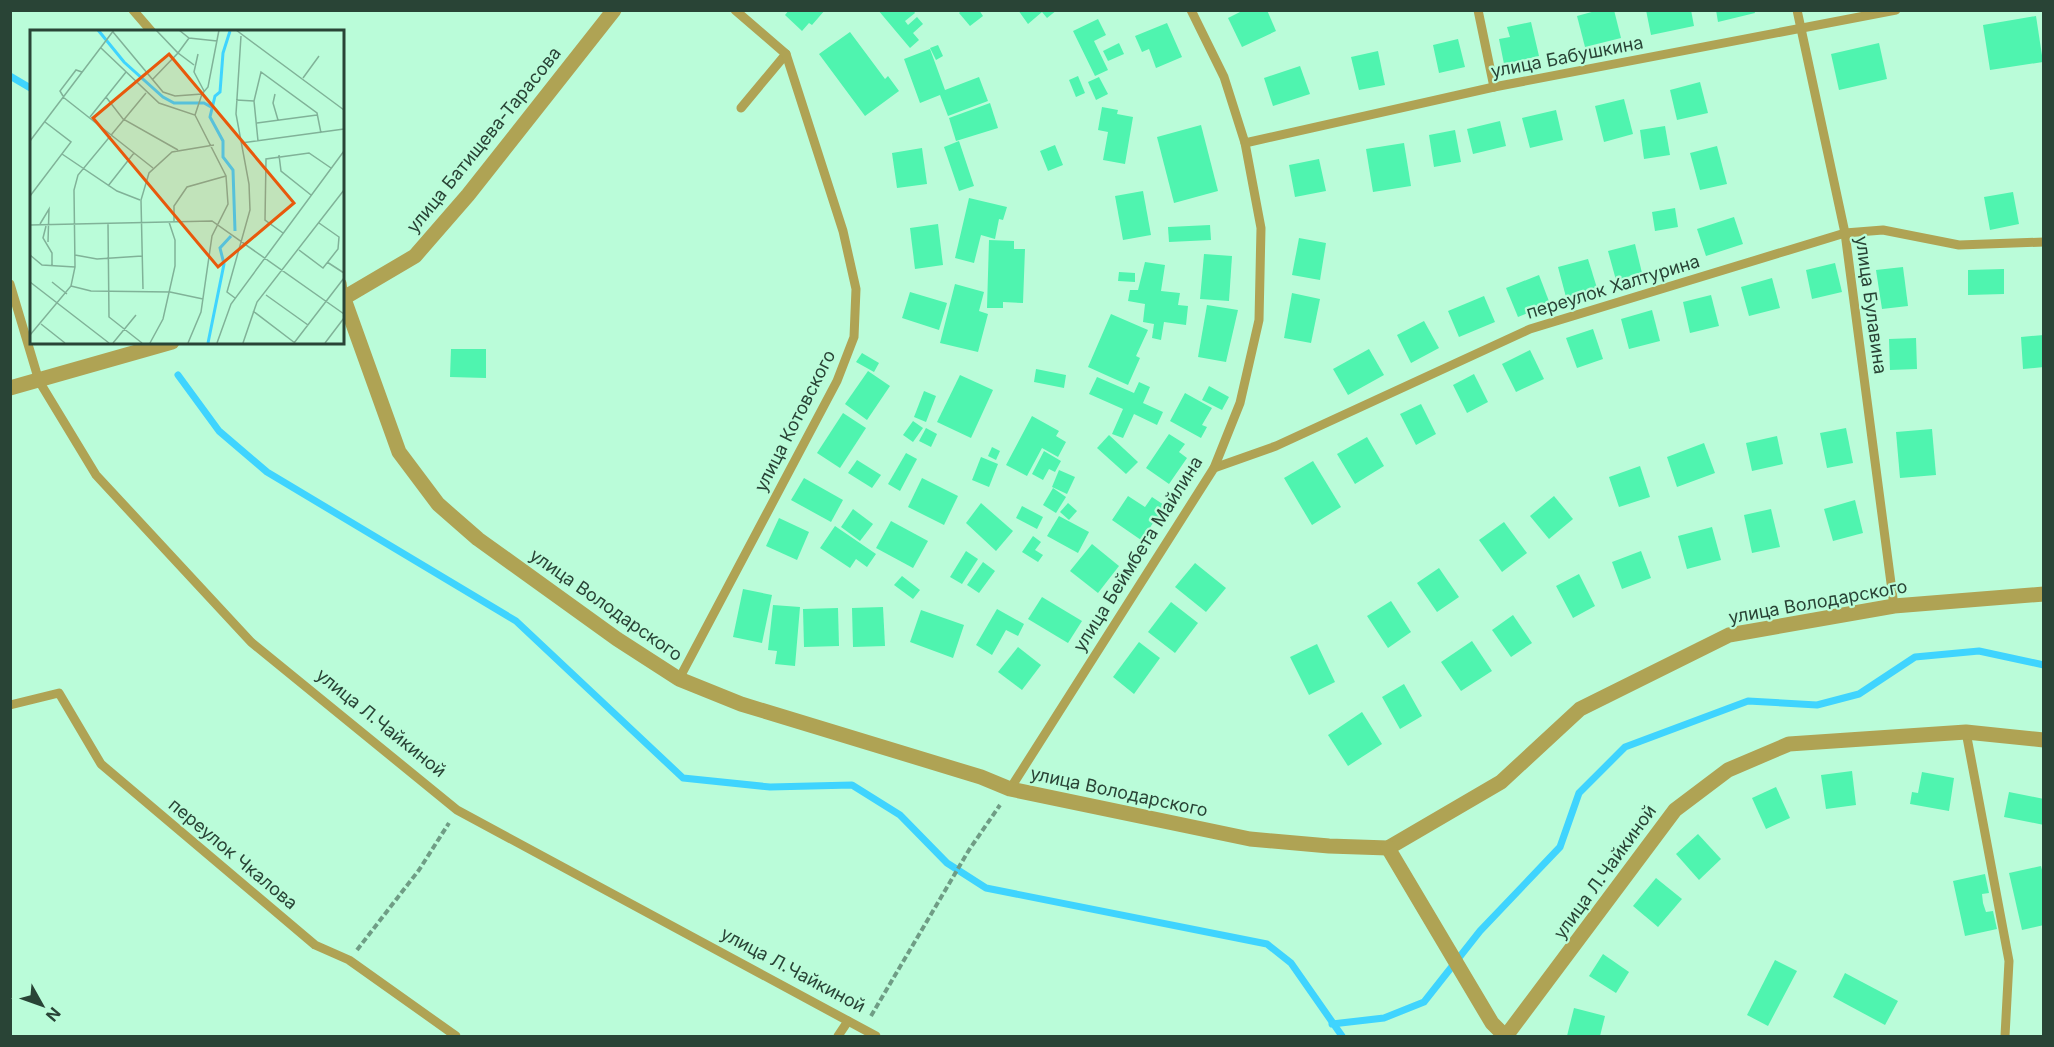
<svg xmlns="http://www.w3.org/2000/svg" width="2054" height="1047" font-family="Inter,sans-serif">
  <style>
    .lines { fill: none; stroke-linecap: round; stroke-linejoin: round }
    .stream { stroke: #3fd4fe; stroke-width: 7 }
    .building { fill: #4ff4af }
    .path { stroke: #6f9d85; stroke-width: 4; stroke-dasharray: 6 3; stroke-linecap: butt }
    .lane { stroke: #afa354; stroke-width: 9 }
    .street { stroke: #afa354; stroke-width: 15 }
    .labels { text-anchor: middle; stroke-width: 4.5; stroke-linejoin: round; paint-order: stroke }
    .street-label { font-size: 18px; fill: #294436; stroke: #bafcd9 }
    .inset-river { fill: none; stroke: #3fd4fe; stroke-width: 3 }
    .inset-road { fill: none; stroke: #80b298; stroke-width: 1.5 }
    .view { fill: #e8590c; fill-opacity: 0.15; stroke: #e8590c; stroke-width: 3 }
    .inset-edge { fill: none; stroke: #294436; stroke-width: 3 }
  </style>
  <rect width="100%" height="100%" fill="#bafcd9"/>
  <g class="lines">
    <g class="stream">
      <polyline points="10,76 32,89"/>
      <polyline points="178,375 219,431 267,472 516,621 683,778 770,787 852,785 900,815 947,863 986,888 1267,944 1291,963 1342,1036"/>
      <polyline points="1332,1024 1384,1018 1424,1002 1480,931 1560,847 1579,793 1625,747 1748,701 1817,705 1859,694 1915,657 1979,651 2044,665"/>
    </g>
  </g>
  <g class="building">
    <polygon points="789,10 825,10 812,25 809,23 802,31 785,15"/>
    <polygon points="878,10 913,10 915,13 905,21 908,25 917,17 923,24 913,33 919,40 910,48"/>
    <polygon points="962,10 979,10 983,16 970,26 959,13"/>
    <polygon points="1018,10 1057,10 1047,18 1042,12 1028,24"/>
    <polygon points="1244,10 1267,10 1276,31 1242,47 1228,18"/>
    <polygon points="1599,10 1614,10 1621,38 1585,47 1577,16"/>
    <polygon points="1646,10 1691,10 1694,26 1651,35"/>
    <polygon points="1716,10 1754,10 1755,13 1718,22"/>
    <polygon points="2036,16 2043,62 1990,70 1983,25"/>
    <polygon points="1098,19 1106,35 1094,41 1108,70 1095,76 1073,31"/>
    <polygon points="1531,22 1539,56 1504,64 1499,39 1510,37 1507,27"/>
    <polygon points="1167,23 1182,57 1156,68 1149,49 1142,52 1135,36"/>
    <polygon points="850,32 885,79 888,76 899,91 865,116 819,54"/>
    <polygon points="1458,39 1465,67 1439,73 1433,45"/>
    <polygon points="1119,43 1124,54 1108,61 1103,51"/>
    <polygon points="1879,43 1887,79 1839,90 1831,54"/>
    <polygon points="938,45 943,56 936,60 930,48"/>
    <polygon points="930,49 945,90 979,77 988,101 948,116 940,95 920,103 904,59"/>
    <polygon points="1378,51 1385,85 1359,90 1351,57"/>
    <polygon points="1300,66 1310,94 1273,106 1264,78"/>
    <polygon points="1078,76 1085,93 1076,97 1069,80"/>
    <polygon points="1099,77 1108,94 1096,100 1088,82"/>
    <polygon points="1700,82 1708,113 1677,120 1670,90"/>
    <polygon points="1624,99 1633,134 1604,142 1595,106"/>
    <polygon points="990,103 998,128 956,141 949,118"/>
    <polygon points="1102,107 1118,110 1117,114 1133,117 1125,164 1103,160 1108,132 1098,130"/>
    <polygon points="1556,110 1563,140 1530,148 1522,118"/>
    <polygon points="1500,121 1506,146 1473,154 1467,129"/>
    <polygon points="1201,125 1218,191 1174,203 1157,137"/>
    <polygon points="1665,126 1670,155 1644,159 1640,130"/>
    <polygon points="1455,130 1461,162 1434,167 1429,135"/>
    <polygon points="959,141 974,186 959,191 944,147"/>
    <polygon points="1404,143 1411,186 1373,192 1366,149"/>
    <polygon points="1055,145 1063,165 1048,171 1040,151"/>
    <polygon points="1717,146 1727,184 1700,190 1690,153"/>
    <polygon points="922,148 927,184 897,188 892,153"/>
    <polygon points="1319,159 1326,191 1295,197 1289,165"/>
    <polygon points="1143,191 1151,235 1123,240 1115,196"/>
    <polygon points="2013,192 2019,224 1990,230 1984,197"/>
    <polygon points="969,198 1007,207 1003,220 999,219 995,239 981,235 974,263 955,258"/>
    <polygon points="1675,208 1678,227 1655,231 1652,212"/>
    <polygon points="1734,217 1743,244 1706,256 1697,229"/>
    <polygon points="938,224 943,265 915,269 910,228"/>
    <polygon points="1210,225 1211,240 1169,242 1168,227"/>
    <polygon points="1299,238 1326,243 1320,280 1292,275"/>
    <polygon points="989,240 1014,241 1014,249 1025,249 1023,303 1003,302 1003,308 987,308"/>
    <polygon points="1635,244 1642,273 1616,280 1608,251"/>
    <polygon points="1204,254 1232,256 1229,301 1200,299"/>
    <polygon points="1588,259 1597,288 1566,297 1558,267"/>
    <polygon points="1145,262 1165,265 1161,291 1180,293 1178,305 1188,306 1186,325 1164,322 1161,340 1152,338 1154,324 1143,322 1145,304 1128,301 1130,290 1138,290"/>
    <polygon points="1835,263 1842,292 1812,299 1806,270"/>
    <polygon points="1903,267 1908,306 1882,309 1876,270"/>
    <polygon points="2004,269 2004,294 1968,295 1968,270"/>
    <polygon points="1119,272 1135,273 1135,282 1118,281"/>
    <polygon points="1539,275 1550,304 1518,317 1506,288"/>
    <polygon points="1772,278 1780,308 1749,316 1741,287"/>
    <polygon points="955,284 984,292 979,311 988,314 978,352 940,343"/>
    <polygon points="910,292 947,303 939,330 902,318"/>
    <polygon points="1292,293 1320,299 1311,343 1284,338"/>
    <polygon points="1711,295 1719,326 1690,333 1683,302"/>
    <polygon points="1484,296 1495,322 1459,337 1448,311"/>
    <polygon points="1207,305 1238,310 1226,362 1198,357"/>
    <polygon points="1652,310 1660,341 1629,349 1621,319"/>
    <polygon points="1111,314 1148,330 1136,356 1140,358 1128,385 1088,367"/>
    <polygon points="1424,321 1439,348 1411,363 1397,335"/>
    <polygon points="1593,329 1603,359 1577,368 1566,338"/>
    <polygon points="2044,335 2044,367 2023,369 2021,337"/>
    <polygon points="1916,338 1917,369 1890,370 1889,339"/>
    <polygon points="451,349 486,349 486,378 450,377"/>
    <polygon points="1369,349 1384,375 1348,395 1333,369"/>
    <polygon points="1530,350 1544,379 1516,392 1502,364"/>
    <polygon points="862,353 879,363 874,372 856,362"/>
    <polygon points="1036,369 1066,375 1064,388 1034,382"/>
    <polygon points="868,371 890,386 867,420 845,404"/>
    <polygon points="1474,374 1488,402 1467,413 1453,385"/>
    <polygon points="960,375 993,390 971,438 937,422"/>
    <polygon points="1097,377 1134,393 1139,382 1150,387 1143,403 1163,412 1157,425 1134,414 1123,438 1112,434 1123,409 1089,394"/>
    <polygon points="1209,386 1229,397 1222,410 1202,400"/>
    <polygon points="924,391 936,396 926,422 914,417"/>
    <polygon points="1185,393 1212,408 1202,425 1207,427 1201,438 1170,421"/>
    <polygon points="1421,404 1436,434 1416,445 1400,414"/>
    <polygon points="843,413 866,428 840,468 817,453"/>
    <polygon points="1032,416 1059,431 1056,436 1066,442 1058,457 1042,448 1027,476 1006,465"/>
    <polygon points="913,421 923,428 913,442 903,435"/>
    <polygon points="926,428 937,434 931,447 919,441"/>
    <polygon points="1846,428 1853,463 1827,468 1820,433"/>
    <polygon points="1932,429 1936,475 1900,478 1896,432"/>
    <polygon points="1169,434 1185,444 1179,452 1187,458 1169,484 1146,468"/>
    <polygon points="1109,435 1138,462 1126,474 1097,448"/>
    <polygon points="1777,436 1783,464 1752,471 1746,443"/>
    <polygon points="1367,437 1384,466 1355,484 1337,454"/>
    <polygon points="1704,443 1715,473 1677,487 1667,457"/>
    <polygon points="992,447 1000,451 996,460 988,456"/>
    <polygon points="1044,451 1061,461 1055,472 1049,469 1043,480 1032,474"/>
    <polygon points="906,453 917,459 900,491 888,484"/>
    <polygon points="981,457 998,464 989,487 972,480"/>
    <polygon points="857,460 881,475 872,488 848,473"/>
    <polygon points="1313,461 1341,507 1312,525 1284,478"/>
    <polygon points="1640,466 1650,497 1619,507 1609,477"/>
    <polygon points="1059,470 1075,477 1067,494 1052,487"/>
    <polygon points="804,478 843,500 831,522 791,500"/>
    <polygon points="922,478 958,496 944,525 908,507"/>
    <polygon points="1053,488 1066,497 1056,513 1043,505"/>
    <polygon points="1128,496 1145,507 1152,497 1170,509 1161,523 1156,519 1141,540 1112,520"/>
    <polygon points="1554,496 1573,519 1549,539 1530,516"/>
    <polygon points="1855,500 1863,533 1833,541 1824,509"/>
    <polygon points="981,503 1013,531 996,551 966,523"/>
    <polygon points="1068,503 1077,511 1069,520 1060,512"/>
    <polygon points="1022,506 1043,517 1037,529 1016,518"/>
    <polygon points="853,509 873,524 860,541 841,527"/>
    <polygon points="1771,509 1780,547 1752,553 1744,515"/>
    <polygon points="1059,516 1089,532 1078,553 1047,536"/>
    <polygon points="779,518 809,532 797,560 766,546"/>
    <polygon points="891,521 928,541 913,568 876,548"/>
    <polygon points="1504,522 1527,553 1502,572 1479,540"/>
    <polygon points="835,526 876,554 867,567 856,559 850,568 820,548"/>
    <polygon points="1712,527 1721,560 1687,569 1678,536"/>
    <polygon points="1033,536 1041,542 1035,550 1043,555 1038,562 1022,552"/>
    <polygon points="1092,544 1119,566 1098,593 1070,571"/>
    <polygon points="966,551 978,559 962,584 950,577"/>
    <polygon points="1641,551 1651,578 1622,589 1612,562"/>
    <polygon points="983,562 995,571 979,593 967,585"/>
    <polygon points="1195,563 1226,588 1206,612 1175,587"/>
    <polygon points="1439,568 1459,597 1437,612 1417,583"/>
    <polygon points="1579,574 1595,606 1573,618 1556,586"/>
    <polygon points="902,576 920,590 913,599 894,585"/>
    <polygon points="743,589 772,595 762,643 733,637"/>
    <polygon points="1042,597 1082,621 1068,643 1028,619"/>
    <polygon points="1391,601 1411,632 1388,648 1367,616"/>
    <polygon points="1171,602 1198,623 1175,653 1148,632"/>
    <polygon points="773,605 800,607 795,666 775,664 777,651 768,650"/>
    <polygon points="883,607 885,646 853,647 852,608"/>
    <polygon points="838,608 839,646 804,647 803,609"/>
    <polygon points="997,609 1024,624 1018,636 1006,630 992,655 976,645"/>
    <polygon points="921,610 964,625 953,658 910,642"/>
    <polygon points="1513,615 1532,643 1511,657 1492,630"/>
    <polygon points="1472,641 1492,671 1461,691 1441,662"/>
    <polygon points="1139,642 1160,658 1134,694 1113,677"/>
    <polygon points="1317,644 1335,682 1309,695 1290,657"/>
    <polygon points="1018,647 1041,665 1022,690 998,672"/>
    <polygon points="1404,684 1422,716 1400,729 1382,697"/>
    <polygon points="1362,712 1382,744 1348,766 1328,735"/>
    <polygon points="1852,771 1856,805 1826,809 1821,775"/>
    <polygon points="1922,772 1954,778 1949,811 1910,804 1912,792 1918,793"/>
    <polygon points="1776,787 1790,818 1766,829 1752,798"/>
    <polygon points="2009,792 2044,799 2044,825 2004,817"/>
    <polygon points="1698,834 1721,859 1699,880 1676,854"/>
    <polygon points="2041,866 2044,878 2044,925 2022,930 2009,873"/>
    <polygon points="1985,874 1989,893 1982,894 1983,903 1986,912 1993,911 1997,929 1965,936 1953,881"/>
    <polygon points="1656,878 1682,899 1658,927 1633,906"/>
    <polygon points="1603,954 1629,972 1616,993 1589,976"/>
    <polygon points="1775,960 1797,971 1768,1026 1747,1015"/>
    <polygon points="1845,973 1898,1001 1885,1025 1833,997"/>
    <polygon points="1574,1008 1605,1016 1600,1036 1567,1036"/>
  </g>
  <g class="lines">
    <g class="path">
      <polyline points="357,950 419,870 449,823"/>
      <polyline points="871,1016 969,850 1000,805"/>
    </g>
    <g class="lane">
      <polyline points="133,10 152,32"/>
      <polyline points="1478,10 1494,87"/>
      <polyline points="1797,10 1845,233 1894,606"/>
      <polyline points="741,108 786,54"/>
      <polyline points="1245,143 1494,87 1896,10"/>
      <polyline points="342,283 344,299"/>
      <polyline points="10,284 39,381 96,475 251,642 457,810 876,1036"/>
      <polyline points="1214,468 1276,446 1530,329 1845,233 1883,230 1959,245 2044,242"/>
      <polyline points="679,679 837,381 854,337 856,289 843,231 786,54 735,10"/>
      <polyline points="10,705 59,693 101,764 315,945 349,960 456,1036"/>
      <polyline points="1966,732 2009,961 2005,1036"/>
      <polyline points="1010,789 1214,468 1240,403 1259,320 1261,228 1245,143 1224,77 1191,10"/>
      <polyline points="838,1036 848,1021"/>
    </g>
    <g class="street">
      <polyline points="342,299 415,256 468,195 614,10"/>
      <polyline points="344,299 399,452 438,504 478,539 617,639 679,679 741,704 981,777 1010,789 1250,839 1329,846 1388,848 1501,782 1580,709 1729,635 1894,606 2044,594"/>
      <polyline points="10,388 172,342"/>
      <polyline points="1388,848 1492,1023 1505,1036"/>
      <polyline points="1506,1036 1675,810 1728,770 1789,744 1966,732 2044,740"/>
    </g>
  </g>
  <g class="labels">
    <g class="street-label">
      <text transform="translate(1567 57) rotate(-11)" y="6">улица Бабушкина</text>
      <text transform="translate(484 140) rotate(-51)" y="6">улица Батищева-Тарасова</text>
      <text transform="translate(1613 287) rotate(-17)" y="6">переулок Халтурина</text>
      <text transform="translate(1871 305) rotate(82)" y="6">улица Булавина</text>
      <text transform="translate(795 421) rotate(-63)" y="6">улица Котовского</text>
      <text transform="translate(1138 554) rotate(-58)" y="6">улица Беймбета Майлина</text>
      <text transform="translate(1818 602) rotate(-10)" y="6">улица Володарского</text>
      <text transform="translate(606 605) rotate(35)" y="6">улица Володарского</text>
      <text transform="translate(381 723) rotate(39)" y="6">улица Л.Чайкиной</text>
      <text transform="translate(1119 792) rotate(12)" y="6">улица Володарского</text>
      <text transform="translate(233 854) rotate(40)" y="6">переулок Чкалова</text>
      <text transform="translate(1605 872) rotate(-54)" y="6">улица Л.Чайкиной</text>
      <text transform="translate(793 970) rotate(28)" y="6">улица Л.Чайкиной</text>
    </g>
  </g>
  <g transform="translate(30 30)">
    <rect width="314" height="314" fill="#bafcd9"/>
    <path class="inset-river" d="M68,0L94,32L133,67L144,73H174L181,77M200,1L193,23L190,62L185,66L180,87L193,111V127L203,140L205,201M178,313L194,234L190,218L201,206"/>
    <path class="inset-road" d="M126,0L148,23L159,8M149,0L159,8L187,11M206,0L314,80M83,2L133,62L145,66L172,64L178,57L189,0M71,18L129,73L165,85L196,146L198,174L182,206L171,282L158,313M168,24L164,42L174,61M273,48L289,26M122,50L148,23L164,35M245,64L243,73L248,90M33,66L30,61L46,40L52,42M33,67L123,138M76,67L93,89L148,120M206,70L224,71M165,85L172,64M60,87L96,42M227,93L287,85M0,111L84,0M228,111L224,71L231,42L287,83L291,103M211,113L314,99M32,124L87,161L110,170M249,125L251,141L281,165M78,156L104,123M0,166L41,112L15,92M144,191V176L157,157L196,146M10,194L19,179L18,212M78,194L79,287L112,313M0,195L182,191L314,284M16,196L13,208L22,223V236M253,203L235,190L236,129L279,123L301,138M269,220L293,238L308,219L309,207L289,193M0,225L12,235L45,237M45,225L67,229L112,226M297,232L314,243M0,252L79,313M22,252L37,264M41,256L61,261L140,262L173,269M113,259L111,170L119,143L142,122L184,115M236,265L278,295M205,268L197,262L220,180L219,154L206,84L211,6M223,281L265,313M11,294L35,313M0,305L41,256L45,237L44,160L48,145L116,63M83,313L106,285M120,313L133,289L145,236V210L139,192M187,313L201,274L314,121M213,313L227,272L314,160M264,313L314,248M295,313L314,288"/>
    <path class="view" d="M139,24L264,173L188,237L63,88Z"/>
    <rect width="314" height="314" class="inset-edge"/>
  </g>
  <rect width="2054" height="1047" fill="none" stroke="#294436" stroke-width="24"/>
  <g transform="translate(42 1005) rotate(130)" stroke="#bafcd9" stroke-width="4.5" paint-order="stroke">
  <path d="M0-4.5L10 22L0 15L-10 22Z" fill="#294436"/>
  <text y="-9" font-size="16" font-weight="bold" text-anchor="middle" fill="#294436">N</text>
  </g>
</svg>
